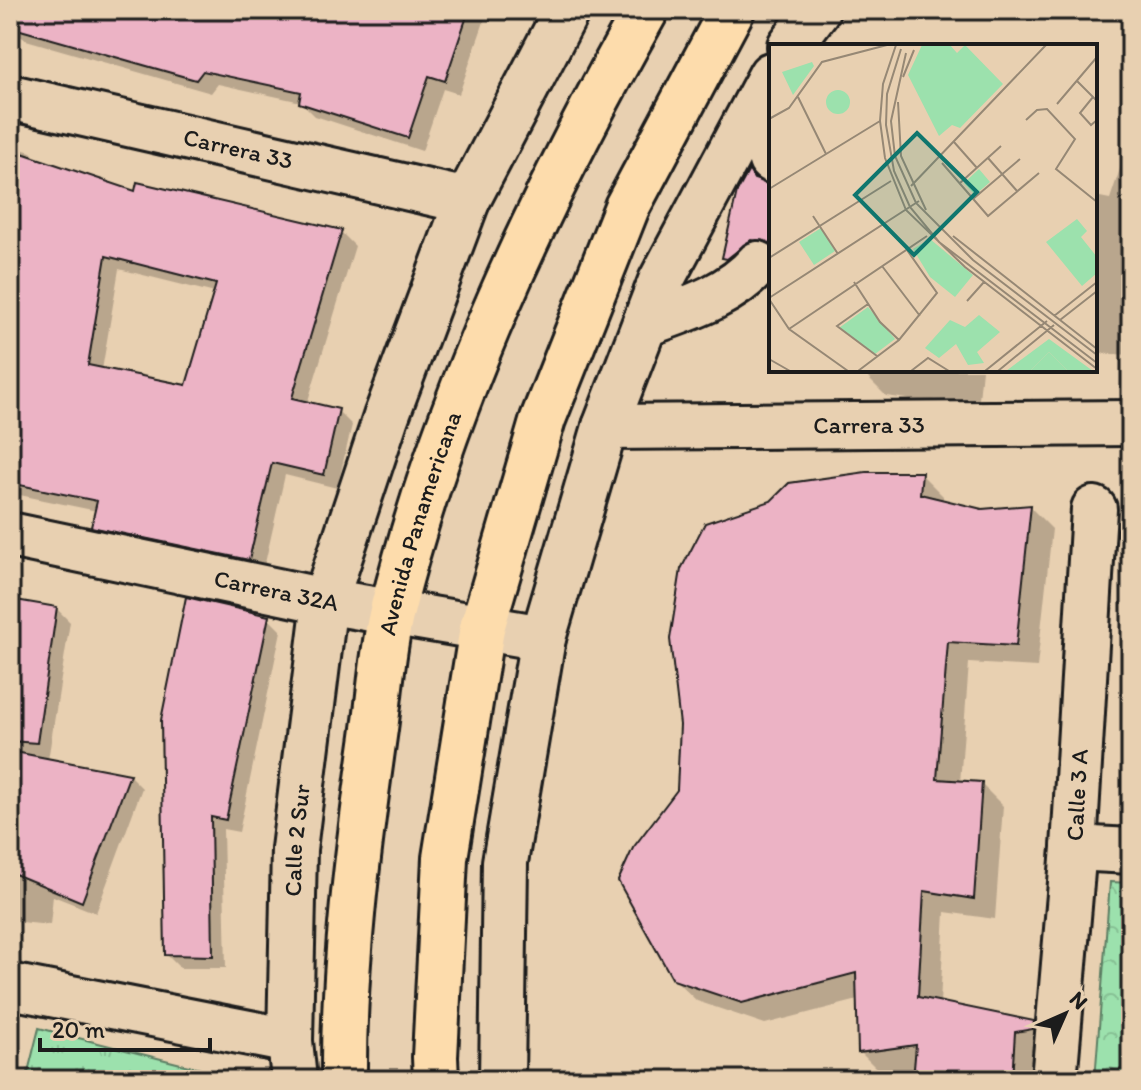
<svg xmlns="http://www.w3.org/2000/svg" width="1141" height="1090" font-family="Itim,sans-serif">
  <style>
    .grass { fill: url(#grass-tufts); stroke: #5c7e64; stroke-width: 2 }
    .park { fill: url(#park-crowns); stroke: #5c7e64; stroke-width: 2 }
    .shadow { fill: #0003; fill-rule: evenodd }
    .building { fill: #ecb3c5; stroke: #1c1c1c; stroke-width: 2; fill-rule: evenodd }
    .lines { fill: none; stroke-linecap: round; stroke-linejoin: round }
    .minor-casing { stroke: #1c1c1c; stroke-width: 50 }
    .major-casing { stroke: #1c1c1c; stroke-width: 50 }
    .minor { stroke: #e8d0b1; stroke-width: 44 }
    .major { stroke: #fddcac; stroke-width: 44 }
    .labels { text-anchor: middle; stroke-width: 8; stroke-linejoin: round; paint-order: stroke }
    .street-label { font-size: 24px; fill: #1c1c1c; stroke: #e8d0b1 }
    .inset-road { fill: none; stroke: #968875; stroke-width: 2 }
    .view { fill: #0f766e; fill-opacity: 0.15; stroke: #0f766e; stroke-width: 4 }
    .inset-edge { fill: none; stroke: #1c1c1c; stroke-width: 4 }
  </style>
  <defs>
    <pattern id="grass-tufts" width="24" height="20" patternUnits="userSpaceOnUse" patternTransform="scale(2)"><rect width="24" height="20" fill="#9ce1ad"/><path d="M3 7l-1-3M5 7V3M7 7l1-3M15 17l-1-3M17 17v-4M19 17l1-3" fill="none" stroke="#86c094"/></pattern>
    <pattern id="park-crowns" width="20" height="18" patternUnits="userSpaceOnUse" patternTransform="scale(2)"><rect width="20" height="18" fill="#9ce1ad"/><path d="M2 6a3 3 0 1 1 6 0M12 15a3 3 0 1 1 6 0" fill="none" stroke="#86c094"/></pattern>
  </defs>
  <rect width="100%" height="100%" fill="#e8d0b1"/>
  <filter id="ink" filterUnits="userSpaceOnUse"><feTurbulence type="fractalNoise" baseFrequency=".0125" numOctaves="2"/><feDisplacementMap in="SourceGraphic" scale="16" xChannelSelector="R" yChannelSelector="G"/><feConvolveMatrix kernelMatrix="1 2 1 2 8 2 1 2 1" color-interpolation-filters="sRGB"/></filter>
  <g filter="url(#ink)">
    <polygon class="grass" points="39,1028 244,1080 26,1080"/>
    <polygon class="park" points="1110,882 1131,883 1131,1080 1095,1080"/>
    <g class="shadow">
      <polygon points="10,10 488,10 459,94 443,89 422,151 315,116 301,102 218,84 211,93 26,40 10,29"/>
      <polygon points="1102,10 1131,10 1131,16"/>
      <polygon points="1131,136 1131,355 1095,353 1095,196 1110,199"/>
      <path d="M10,146L31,152L40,162L136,194L341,232L355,246L307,404L338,411L352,425L337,488L285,475L263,572L107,540L94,526L97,511L10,493ZM119,269L215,293L187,387L102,370Z"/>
      <polygon points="771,190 771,257 742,275 725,257"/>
      <polygon points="869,370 982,370 978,409 886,396 868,378"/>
      <polygon points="921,474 943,496 943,502 982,511 1030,507 1052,529 1037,667 969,663 960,783 981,784 1003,806 995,919 945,912 940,1003 1033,1022 1055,1045 1034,1080 915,1080 916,1069 882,1074 860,1052 858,1000 765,1024 697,1001 674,979"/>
      <polygon points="1131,591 1131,819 1119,807"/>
      <polygon points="10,601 56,608 70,622 48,760 129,775 142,788 96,913 53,896 50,925 10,921"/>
      <polygon points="268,618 281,631 239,832 223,829 226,968 180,968 167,955"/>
    </g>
    <g class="building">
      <polygon points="10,10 469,10 445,81 429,76 408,138 299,103 301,92 203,71 196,80 10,27"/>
      <path d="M10,149L135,191L137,182L342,230L292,398L339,409L324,475L272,463L249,560L91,527L97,501L10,483ZM106,256L216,284L186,385L88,365Z"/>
      <polygon points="749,170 754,179 771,184 771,244 751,240 727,259 722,258 737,192"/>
      <polygon points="866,472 922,472 920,494 982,509 1031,505 1016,646 948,642 937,779 982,782 974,899 924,891 918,997 1034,1021 1033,1029 1015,1032 1012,1080 913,1080 916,1045 858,1053 856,973 742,1003 673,980 618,881 633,848 677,790 680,725 670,639 681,569 705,523 771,501 789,483"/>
      <polygon points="186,597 269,616 226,820 211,817 213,956 165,955 161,720"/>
      <polygon points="10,599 57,607 37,743 10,741"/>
      <polygon points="10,751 130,774 82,902 10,872"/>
    </g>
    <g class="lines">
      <g class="minor-casing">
        <g id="minor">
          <polyline points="790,46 817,10"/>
          <path id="s1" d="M10,97L467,201"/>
          <polyline points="755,106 771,160"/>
          <path d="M648,323C687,309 730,296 758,264"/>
          <path id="s2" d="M605,427L1131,423"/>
          <path id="s3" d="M10,535L325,601L543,638"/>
          <polyline points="1074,848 1131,851"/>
          <polyline points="10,986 290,1041"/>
          <path id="s4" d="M294,1080L290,1041L294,849L325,601L386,417L467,201L567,10"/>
          <polyline points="502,1080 505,862 543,638 605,427 661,281 771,75"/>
          <path id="s5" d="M1054,1080L1074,848L1094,509"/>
        </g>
      </g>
      <g class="major-casing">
        <g id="major">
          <path id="s6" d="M344,1080C343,966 358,849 374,736C380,695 382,651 392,611C444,400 540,198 646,10"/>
          <polyline points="436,1080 435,1057 445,858 482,628 543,419 627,207 732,10"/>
        </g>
      </g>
      <use href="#minor" class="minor"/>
      <use href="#major" class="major"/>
    </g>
  </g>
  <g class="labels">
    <g class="street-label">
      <text dy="8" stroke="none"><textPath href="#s1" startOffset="234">Carrera 33</textPath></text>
      <text dy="8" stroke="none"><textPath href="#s2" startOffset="264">Carrera 33</textPath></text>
      <text dy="8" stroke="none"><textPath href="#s6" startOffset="564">Avenida Panamericana</textPath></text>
      <text dy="8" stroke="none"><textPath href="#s3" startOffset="272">Carrera 32A</textPath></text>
      <text dy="8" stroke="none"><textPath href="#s5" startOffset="286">Calle 3 A</textPath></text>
      <text dy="8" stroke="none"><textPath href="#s4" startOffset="240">Calle 2 Sur</textPath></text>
    </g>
  </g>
  <g transform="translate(769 44)">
    <rect width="328" height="328" fill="#e8d0b1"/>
    <path d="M153,1H181L188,9L196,1L234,40L191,84L183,81L170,92L139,31ZM43,18L45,22L24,51L13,28ZM57 58a12 12 0 1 1 24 0a12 12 0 1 1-24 0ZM308,175L318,187L312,193L328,213V229L313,242L277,198ZM52,184L66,207L45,221L30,198ZM161,195L204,231L186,253L161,233L144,205ZM280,295L324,327H299L280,308L261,327H237Z" fill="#9ce1ad"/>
    <path d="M99,263L126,295L106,310L70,284Z" fill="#9ce1ad"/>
    <path d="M210,125L221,138L206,151L195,139ZM210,271L231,288L208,308L215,319L199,321L187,300L170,314L156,304L181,276L196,283Z" fill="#9ce1ad"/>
    <path d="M280,308L299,327H261Z" fill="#9ce1ad"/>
    <path class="inset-road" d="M127,1L114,40L111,77L116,114L137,166L196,223L328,325M132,5L118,50L117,81L125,127L141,163L170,198L328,319M137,9L122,77L126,112L147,159L204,216L328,311M134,33L145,6M308,37L328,57M29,53L57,110M324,53L311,69L322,81L328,76M129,58L132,112L157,166M288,60L328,13M0,75L20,64L53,18L118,1M257,76L268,66L278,65L306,95L287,125L328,158M185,98L208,124M219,114L248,147M173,119L219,172L270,129M191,139L232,102M142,142L277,1M0,145L111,77M204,155L251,115M44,172L69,210M184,192L328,305M0,214L122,137M113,222L151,272M85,238L111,278L130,296M0,254L150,157M0,255L20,285L79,327M198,257L215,238M99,260L68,282L108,312M285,272L328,238M291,276L328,247M20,285L158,192M0,315L21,327M89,327L130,296L168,249L138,206M142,327L159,314L180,327M216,327L278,277M229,327L285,281"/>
    <path class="view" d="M148,89L208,148L145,211L86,151Z"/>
    <rect width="328" height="328" class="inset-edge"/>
  </g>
  <rect width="1141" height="1090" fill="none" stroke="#e8d0b1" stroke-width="40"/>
  <rect x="20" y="20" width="1101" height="1050" fill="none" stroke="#1c1c1c" stroke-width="3" filter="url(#ink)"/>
  <g transform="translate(1065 1014) rotate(45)" stroke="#e8d0b1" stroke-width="6" paint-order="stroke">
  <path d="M0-6L14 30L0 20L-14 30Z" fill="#1c1c1c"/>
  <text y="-12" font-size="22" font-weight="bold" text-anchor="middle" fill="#1c1c1c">N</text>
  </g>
  <path d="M40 1038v12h170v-12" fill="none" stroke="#1c1c1c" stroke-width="4"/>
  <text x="52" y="1038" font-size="24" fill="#1c1c1c" stroke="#e8d0b1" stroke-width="6" paint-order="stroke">20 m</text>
</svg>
